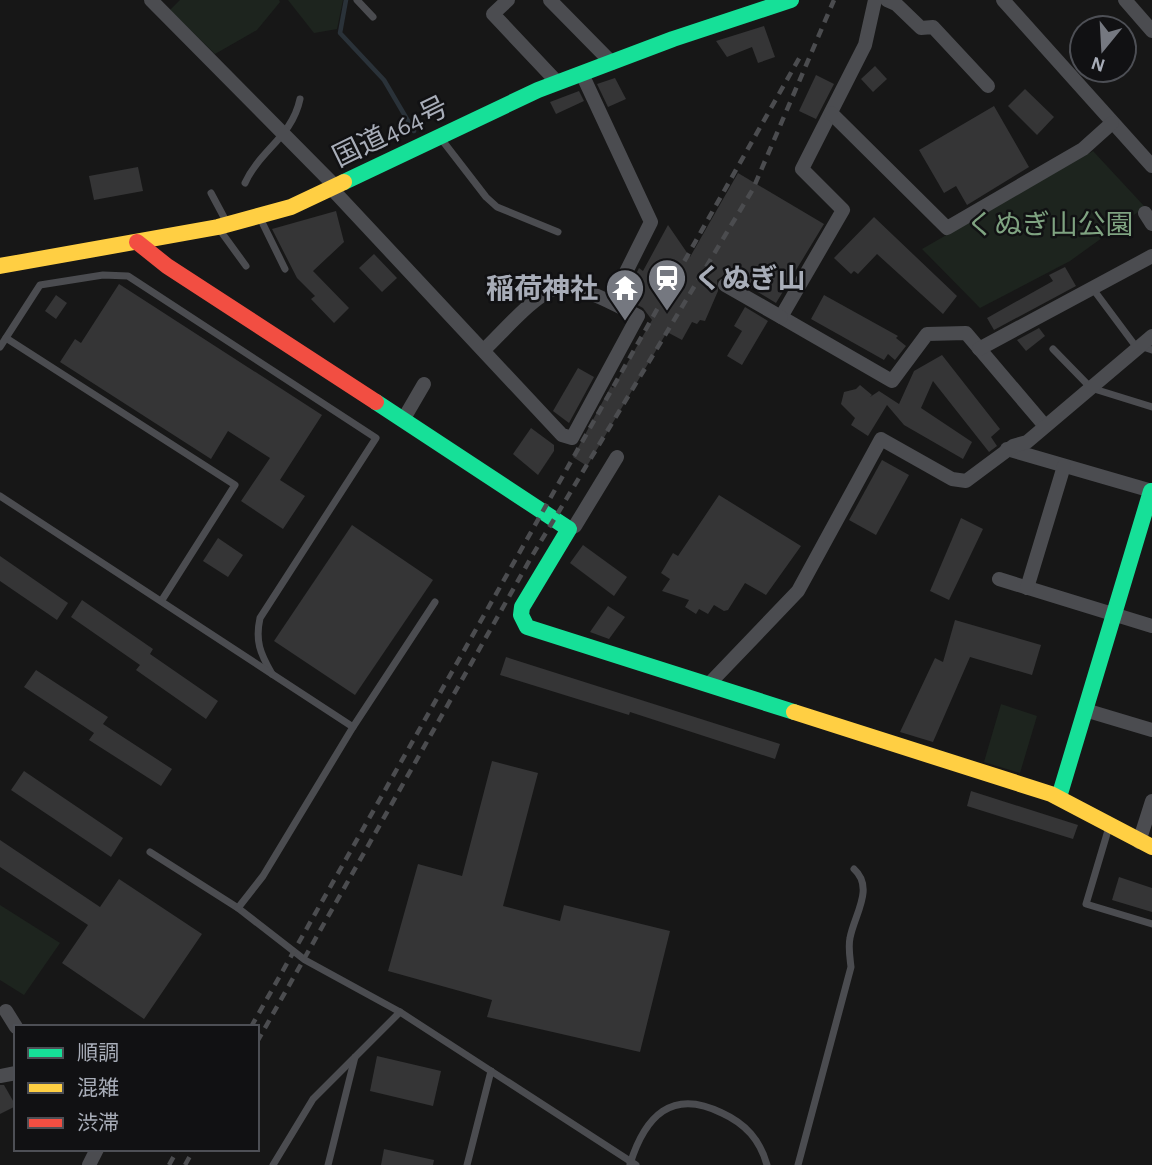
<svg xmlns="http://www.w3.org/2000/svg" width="1152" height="1165" font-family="'Alegreya Sans','Noto Sans JP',sans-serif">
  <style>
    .green { fill: #1d241e }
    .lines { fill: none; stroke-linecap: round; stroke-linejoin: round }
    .stream { stroke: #2a3239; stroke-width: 4.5 }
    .building { fill: #353536 }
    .lane { stroke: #4b4c50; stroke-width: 7 }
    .street { stroke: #4b4c50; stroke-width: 14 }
    .fast { stroke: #16e098; stroke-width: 16 }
    .slow { stroke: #ffcf43; stroke-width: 16 }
    .jam { stroke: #f24e42; stroke-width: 16 }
    .rail { stroke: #4b4c4f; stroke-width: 4.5; stroke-dasharray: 9 7; stroke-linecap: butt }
    .labels { text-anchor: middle; stroke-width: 5; stroke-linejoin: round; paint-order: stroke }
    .street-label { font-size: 28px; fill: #a8adb8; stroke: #111113 }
    .park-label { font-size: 28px; fill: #7fa381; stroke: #111113 }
    .poi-label { font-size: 28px; font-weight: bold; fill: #a8adb8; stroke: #111113; text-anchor: start }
  </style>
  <rect width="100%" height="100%" fill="#171717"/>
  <g class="green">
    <polygon points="180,0 279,0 280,2 257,30 215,54 170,10"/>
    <polygon points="288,0 343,0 337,29 314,33"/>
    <polygon points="1093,151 1145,207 1070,261 980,308 922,249"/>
    <polygon points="1001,704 1037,716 1020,773 984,762"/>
    <polygon points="0,905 60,943 24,995 0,980"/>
  </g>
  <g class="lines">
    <polyline class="stream" points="346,0 340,33 384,80 414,131"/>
  </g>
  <g class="building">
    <polygon points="764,26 775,57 758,63 752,47 727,57 716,41"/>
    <polygon points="875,66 887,79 873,92 861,79"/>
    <polygon points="816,75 834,84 816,119 799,111"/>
    <polygon points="615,78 626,99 608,107 597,84"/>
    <polygon points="1025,89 1054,117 1037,135 1008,106"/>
    <polygon points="579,91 584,101 556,114 550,102"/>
    <polygon points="994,106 1029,167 967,205 956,186 944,193 919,150"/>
    <polygon points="138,167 143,191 94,200 89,176"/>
    <polygon points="738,173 824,224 776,303 727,273 717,280 718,291 705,321 700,320 697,324 692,322 682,340 667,332 587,466 573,457 611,386 613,388 652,320 643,308 630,301 640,283 634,278 639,268 643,271 668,225 690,257"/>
    <polygon points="336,211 344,242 313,271 349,308 334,323 311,299 315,296 297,278 272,229"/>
    <polygon points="874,217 957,296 943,314 877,254 858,274 854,271 851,274 834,258"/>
    <polygon points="374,254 397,278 382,292 359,268"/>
    <polygon points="1065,267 1076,286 994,330 987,318 1053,281 1049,275"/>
    <polygon points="119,284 322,415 280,480 305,496 283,529 241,501 270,458 228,431 211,459 60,362 75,339 81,343"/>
    <polygon points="56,295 67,303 56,319 45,311"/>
    <polygon points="824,295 898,336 896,338 906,346 895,360 888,354 884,360 811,319"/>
    <polygon points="745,307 768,321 742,365 727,356 742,331 734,326"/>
    <polygon points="1039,328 1045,336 1026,351 1017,340"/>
    <polygon points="942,355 1000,429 991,437 997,446 989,452 933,381 921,408 972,442 963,459 904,425 887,405 868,436 851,425 855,418 841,404 844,392 856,389 860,385 872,395 870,397 879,391 899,404 914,371"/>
    <polygon points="578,368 594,377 569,423 553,411"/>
    <polygon points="531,428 554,445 554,451 538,475 513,454"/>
    <polygon points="882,460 909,475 876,535 849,520"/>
    <polygon points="719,495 801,546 766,595 745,583 728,610 724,611 714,605 708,614 699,609 696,614 685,607 689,600 662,591 670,579 661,573 673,553 678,556"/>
    <polygon points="961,518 983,529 949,600 930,591"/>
    <polygon points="352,525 433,580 355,695 274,641"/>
    <polygon points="218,538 243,555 228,577 203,561"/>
    <polygon points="583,545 627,577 614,596 570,563"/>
    <polygon points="0,556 68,603 57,620 0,581"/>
    <polygon points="82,600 153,649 150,654 218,701 206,719 136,670 140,665 71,617"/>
    <polygon points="608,606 625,617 609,639 590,632"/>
    <polygon points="955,620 1041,645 1032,675 970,657 933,742 900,732 935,658 943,662"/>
    <polygon points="506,657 780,744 775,759 630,712 629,715 500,675"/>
    <polygon points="36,670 108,717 103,724 172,769 161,786 89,740 94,733 24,687"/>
    <polygon points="492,761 538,773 503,906 560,921 564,905 670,931 640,1052 487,1017 492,1000 388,971 418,864 462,876"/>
    <polygon points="24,771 123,838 111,857 11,790"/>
    <polygon points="971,791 1078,825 1073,839 967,806"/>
    <polygon points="0,840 100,907 119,879 202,934 144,1019 62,963 88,925 0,867"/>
    <polygon points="1119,877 1152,888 1152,912 1112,900"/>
    <polygon points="377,1056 441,1071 433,1106 370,1091"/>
    <polygon points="0,1085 4,1085 16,1106 0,1114"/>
    <polygon points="384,1149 434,1160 433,1165 381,1165"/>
  </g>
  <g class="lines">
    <g class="lane">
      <polyline points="357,0 373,17"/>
      <polyline points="442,140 486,197 497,207 558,232"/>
      <path d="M245,183C260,150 292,137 300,99"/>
      <polyline points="211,193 226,221"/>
      <polyline points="261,220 285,269"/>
      <polyline points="222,233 246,266"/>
      <polyline points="1096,293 1134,344 1152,350"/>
      <polyline points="6,338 235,485 162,600"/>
      <path d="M0,347L40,285L103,275L128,276L376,438L260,618C255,641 260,653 272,674"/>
      <polyline points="1053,349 1091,388 1152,407"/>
      <polyline points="0,496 353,727"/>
      <polyline points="1109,827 1086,904 1152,924"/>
      <polyline points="150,852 238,908 305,960 400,1012 636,1165"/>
      <polyline points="238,908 263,876 353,727 435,602"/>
      <path d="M630,1164C645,1116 672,1088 722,1113C746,1124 760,1140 767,1165"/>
      <polyline points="273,1165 313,1099 400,1012"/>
      <polyline points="328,1165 355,1057"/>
      <polyline points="467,1165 491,1071"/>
      <path d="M798,1165L851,967C850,958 848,947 850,938C854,915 875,888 854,869"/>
    </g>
    <g class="street">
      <polyline points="151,0 336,187"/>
      <polyline points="508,0 493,14 558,83"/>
      <polyline points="550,0 612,63"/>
      <polyline points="875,0 865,45 802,169 843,210 781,317 892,381 927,334 966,333 1045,426"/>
      <polyline points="887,0 896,4 921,28 933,27 988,86"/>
      <polyline points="1003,0 1152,166"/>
      <polyline points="1125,0 1152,31"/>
      <polyline points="582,74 651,222 611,302"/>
      <polyline points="831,113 947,228 1083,149 1112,123"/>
      <path d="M332,189L562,435L572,438L638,316C620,307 577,282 556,288C534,295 502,333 485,349"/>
      <polyline points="1145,213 1152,224"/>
      <polyline points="725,285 781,317"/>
      <polyline points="979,349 1152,256"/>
      <polyline points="403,420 424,384"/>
      <polyline points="1007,449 1152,491"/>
      <polyline points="569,529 575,526 617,457"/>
      <polyline points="999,579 1152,626"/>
      <polyline points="1027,588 1064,466"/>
      <polyline points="708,685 798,591 881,439 952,479 966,481 1013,446 1027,442 1152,336"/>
      <polyline points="1085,710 1152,730"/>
      <polyline points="1139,842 1152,801"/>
      <polyline points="6,1011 16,1027"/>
      <polyline points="0,1076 16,1073"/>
      <polyline points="89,1165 97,1149"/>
    </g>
    <g class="fast">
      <polyline points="344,182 538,90 673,39 791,0"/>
      <polyline points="376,402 569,529 522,607 521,615 527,627 794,712"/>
      <polyline points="1059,797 1151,491"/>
    </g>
    <g class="slow">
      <polyline points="0,266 218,227 291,207 344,182"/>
      <polyline points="794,712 1051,794 1152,847"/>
    </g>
    <polyline class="jam" points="137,242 167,266 376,402"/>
    <g class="rail">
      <polyline points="251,1027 801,55"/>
      <polyline points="257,1042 532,556 753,189 834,0"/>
      <polyline points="169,1165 178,1149"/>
      <polyline points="185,1165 194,1149"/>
    </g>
  </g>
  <defs>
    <g id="station-pin" transform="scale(2.0125)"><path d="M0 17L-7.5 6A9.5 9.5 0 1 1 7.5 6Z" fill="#757880" stroke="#111113"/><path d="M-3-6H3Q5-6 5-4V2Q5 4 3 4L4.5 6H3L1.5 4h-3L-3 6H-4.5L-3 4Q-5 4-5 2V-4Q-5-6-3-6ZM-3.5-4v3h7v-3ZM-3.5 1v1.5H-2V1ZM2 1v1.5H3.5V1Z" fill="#fff"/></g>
    <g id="temple-pin" transform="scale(2.0125)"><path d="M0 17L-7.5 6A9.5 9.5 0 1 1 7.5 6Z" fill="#757880" stroke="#111113"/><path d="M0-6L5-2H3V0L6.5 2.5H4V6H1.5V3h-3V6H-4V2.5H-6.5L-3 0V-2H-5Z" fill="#fff"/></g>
  </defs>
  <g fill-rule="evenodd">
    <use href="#station-pin" x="667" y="278"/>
    <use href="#temple-pin" x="625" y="288"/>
  </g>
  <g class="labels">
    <g class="street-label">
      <text transform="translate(390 131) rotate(-26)" y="10">国道464号</text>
    </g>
    <g class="park-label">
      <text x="1050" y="234">くぬぎ山公園</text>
    </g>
    <g class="poi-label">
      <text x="694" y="288">くぬぎ山</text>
      <text x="598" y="298" text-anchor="end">稲荷神社</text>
    </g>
  </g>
  <rect x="14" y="1025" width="245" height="126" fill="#111113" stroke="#4d4f55" stroke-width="2"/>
  <rect x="28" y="1048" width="35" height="10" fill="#16e098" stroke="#4d4f55" stroke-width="2"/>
  <text x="77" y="1060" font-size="21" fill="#a8adb8">順調</text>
  <rect x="28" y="1083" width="35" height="10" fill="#ffcf43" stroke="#4d4f55" stroke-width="2"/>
  <text x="77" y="1095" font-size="21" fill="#a8adb8">混雑</text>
  <rect x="28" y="1118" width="35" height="10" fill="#f24e42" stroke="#4d4f55" stroke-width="2"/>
  <text x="77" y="1130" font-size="21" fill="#a8adb8">渋滞</text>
  <g transform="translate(1103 49) rotate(198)"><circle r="33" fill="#111113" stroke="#4d4f55" stroke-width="2"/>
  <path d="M0-5L12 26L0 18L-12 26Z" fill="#757880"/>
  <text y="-10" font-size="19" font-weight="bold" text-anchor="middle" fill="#a8adb8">N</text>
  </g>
</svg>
